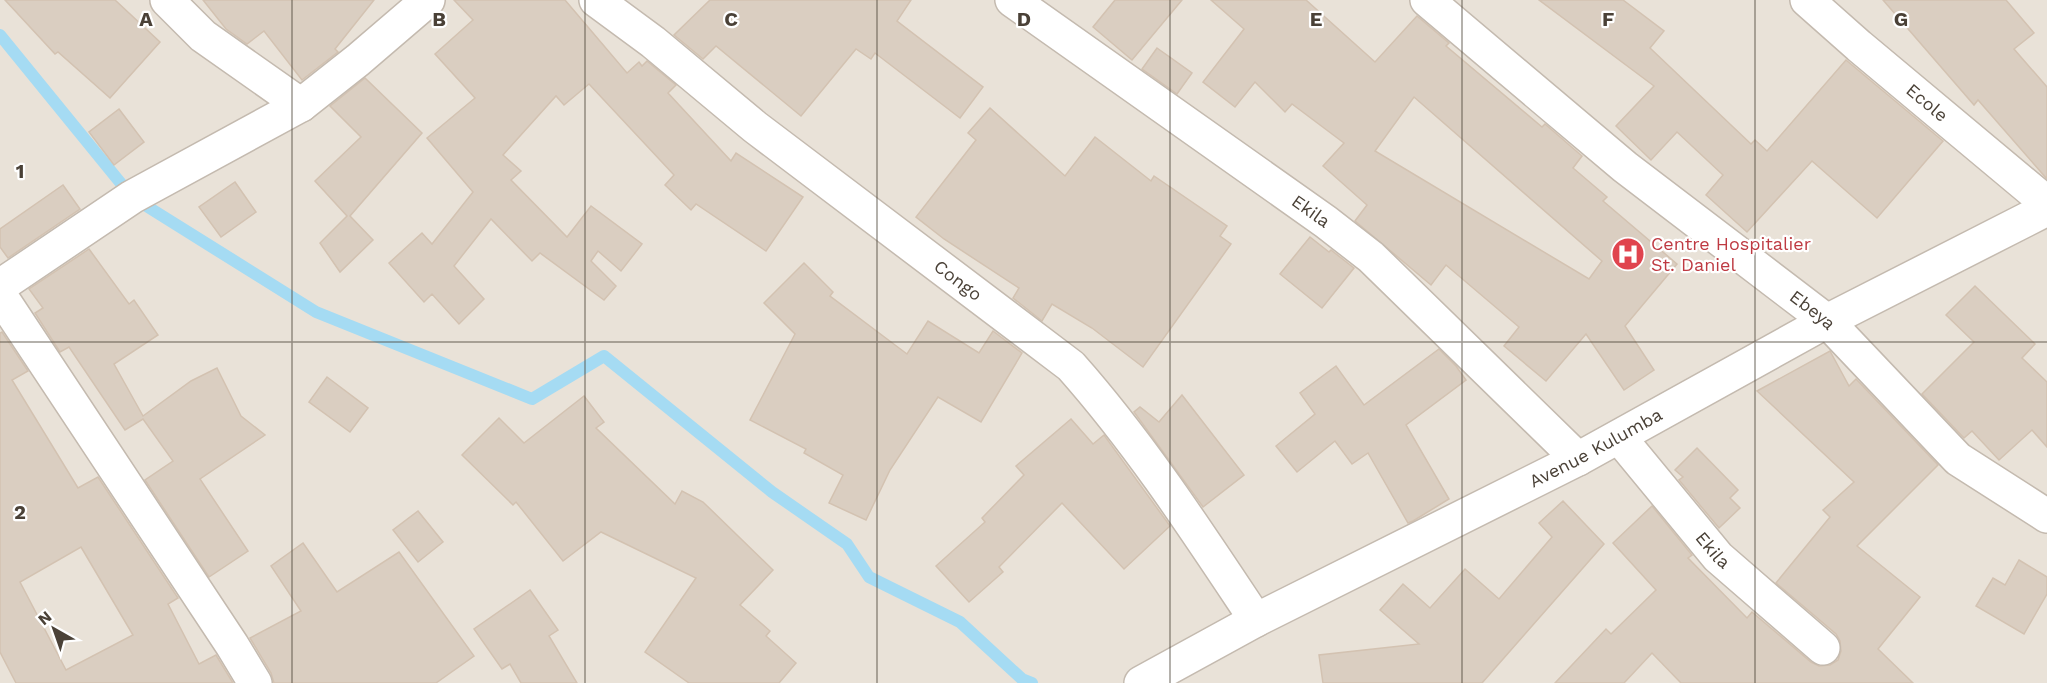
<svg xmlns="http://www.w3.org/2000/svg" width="2047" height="683" font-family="'Work Sans',sans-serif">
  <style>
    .residential { fill: #e9e2d8 }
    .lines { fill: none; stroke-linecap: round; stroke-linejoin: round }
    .stream { stroke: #a5dbf3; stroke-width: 12 }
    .building { fill: #dacec1; stroke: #d3c2b1; stroke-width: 1.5; fill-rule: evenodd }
    .minor-casing { stroke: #c4baaf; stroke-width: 36 }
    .minor { stroke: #fff; stroke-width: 33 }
    .grid { fill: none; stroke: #4a4137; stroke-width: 1.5; stroke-opacity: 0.55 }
    .labels { text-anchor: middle; stroke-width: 4.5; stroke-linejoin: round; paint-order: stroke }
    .street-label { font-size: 18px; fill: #4a4137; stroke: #fff }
    .health-label { font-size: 18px; fill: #be3a42; stroke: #fff; text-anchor: start }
    .grid-label { font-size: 20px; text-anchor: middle; font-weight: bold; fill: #4a4137; stroke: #fff; stroke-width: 4.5; stroke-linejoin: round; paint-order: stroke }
  </style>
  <rect width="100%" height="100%" fill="#f5f1ea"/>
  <rect class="residential" x="0" y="0" width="2047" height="683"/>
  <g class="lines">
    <polyline class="stream" points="0,35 132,197 316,312 532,399 604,356 772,492 847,544 869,577 960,622 1022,679 1032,683"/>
  </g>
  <g class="building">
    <polygon points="5,0 115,0 160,42 110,98 58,52 55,54"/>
    <polygon points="203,0 374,0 335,49 338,52 302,80 264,31 247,44 226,29"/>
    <polygon points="454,0 565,0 627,73 639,62 642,66 647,61 676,85 668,93 731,161 736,153 803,197 766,251 696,204 691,210 665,185 674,175 589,84 564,105 556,96 503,155 521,171 511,180 567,237 591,206 642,244 621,271 598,251 591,261 616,286 604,300 540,253 532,261 491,219 454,266 484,299 459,324 432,294 424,302 389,263 422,233 432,244 473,192 427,138 475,98 435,54 473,20"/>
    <polygon points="710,0 911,0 897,21 983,87 960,118 875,53 871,59 856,49 801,116 716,46 703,59 674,35"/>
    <polygon points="1115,0 1182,0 1132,60 1093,27"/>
    <path d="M1211,0H1306L1375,62L1417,16L1449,43L1446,46L1542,127L1545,124L1582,156L1573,168L1607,197L1603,201L1677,264L1625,326L1654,370L1624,390L1586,334L1546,381L1504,346L1519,327L1446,265L1431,285L1355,221L1367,205L1323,166L1344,143L1292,104L1285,112L1255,82L1235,107L1203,82L1244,29ZM1414,97L1602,261L1589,279L1375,151Z"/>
    <polygon points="1539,0 1623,0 1664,31 1650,48 1751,144 1755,140 1767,151 1846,60 1943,141 1877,218 1812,161 1747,232 1706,195 1723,175 1677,132 1651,160 1616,126 1654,86"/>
    <polygon points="1883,0 2006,0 2034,33 2014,49 2047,87 2047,179 1978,100 1974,105"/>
    <polygon points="1157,48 1192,73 1177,94 1142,69"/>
    <polygon points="365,78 422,133 350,216 373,240 340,272 320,243 347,216 315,181 361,137 330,106"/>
    <polygon points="990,108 1065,176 1095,137 1151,181 1154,176 1227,226 1220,236 1231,244 1143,367 1092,328 1052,304 1042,321 1013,298 1019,288 944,239 916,217 976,140 968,133"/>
    <polygon points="119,109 144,142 114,165 89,132"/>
    <polygon points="235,182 256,212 221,237 199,207"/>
    <polygon points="63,185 80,209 8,258 0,247 0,229"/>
    <polygon points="1310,237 1329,252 1331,250 1354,268 1322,308 1280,274"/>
    <polygon points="89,249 129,304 134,300 158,335 114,364 143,416 191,381 217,368 241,416 265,435 200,479 248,551 209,577 145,480 173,461 143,419 125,430 69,347 60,352 35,313 43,308 29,289"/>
    <polygon points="804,263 833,292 830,296 907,354 928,321 979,353 993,331 1022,353 981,422 938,397 890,470 866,520 829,503 843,475 804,453 806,449 750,420 795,334 764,303"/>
    <polygon points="1975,286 2035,344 2022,358 2047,382 2047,447 2032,430 1999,460 1972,431 1964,438 1922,394 1974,342 1946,315"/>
    <path d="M2,332L28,371L12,380L78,488L98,477L178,598L168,604L199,664L216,655L233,683H16L0,652V333ZM81,547L133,635L66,670L20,582Z"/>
    <polygon points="1439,349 1456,366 1466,380 1406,425 1449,499 1413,521 1408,523 1368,453 1352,464 1335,441 1297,472 1276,446 1315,414 1300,393 1336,366 1364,405"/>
    <polygon points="1830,351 1849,386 1856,379 1938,465 1857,546 1920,597 1878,649 1913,683 1681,683 1652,653 1624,683 1555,683 1606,629 1611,634 1656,590 1613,543 1652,506 1692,555 1688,558 1747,618 1752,612 1811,662 1819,666 1830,665 1838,660 1841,651 1840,641 1836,634 1776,583 1830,517 1823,510 1854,482 1757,391"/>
    <polygon points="327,377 368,408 350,432 309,402"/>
    <polygon points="1182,395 1244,475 1203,507 1134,412 1140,407 1159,422"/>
    <polygon points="584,396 604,422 596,428 675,504 682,491 703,502 773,570 740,605 770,631 766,636 796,663 779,683 689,683 645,652 696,578 601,532 563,561 516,502 513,505 462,455 499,418 524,443"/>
    <polygon points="1071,419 1093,444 1104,435 1170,526 1124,569 1062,503 999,567 1003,572 969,602 936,566 985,522 982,518 1024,475 1016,466"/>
    <polygon points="1697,448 1738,490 1730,498 1740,508 1719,528 1679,480 1683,477 1675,470"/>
    <polygon points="1563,501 1604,544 1482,683 1323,683 1319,655 1419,644 1380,610 1403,584 1430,608 1465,569 1499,599 1552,537 1539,523"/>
    <polygon points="418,511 443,542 418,562 393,530"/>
    <polygon points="303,543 337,592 399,552 474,656 436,683 274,683 271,673 250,638 301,611 271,566"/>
    <polygon points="2019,560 2047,577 2047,594 2024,634 1976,606 1993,578 2005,585"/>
    <polygon points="530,590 558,630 549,636 577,683 521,683 510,664 502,669 474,629"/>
  </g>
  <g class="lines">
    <g class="minor-casing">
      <g id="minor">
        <polyline points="167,0 203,36 301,105"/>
        <path id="s1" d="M596,0L653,42L755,127L1071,366C1141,445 1198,533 1256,620"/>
        <path id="s2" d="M1012,0L1326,222L1371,257L1578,459"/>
        <path id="s3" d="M1427,0L1625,167L1827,321L1958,459L2047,516"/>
        <path id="s4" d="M1807,0L1859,46L2047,203"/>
        <polyline points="0,286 132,197 301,105 358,60 428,0"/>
        <polyline points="0,295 232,645 255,683"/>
        <path id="s5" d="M1619,437L1718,557L1823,648"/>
        <path id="s6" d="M1141,683L1256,620L1578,459L1827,321L2047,209"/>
      </g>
    </g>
    <use href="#minor" class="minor"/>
  </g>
  <path class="grid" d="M292,0V683M585,0V683M877,0V683M1170,0V683M1462,0V683M1755,0V683M0,342H2047"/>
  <defs>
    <g id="hospital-disc" transform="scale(1.725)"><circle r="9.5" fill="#e0444e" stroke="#fff"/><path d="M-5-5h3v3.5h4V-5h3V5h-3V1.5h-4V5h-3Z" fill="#fff"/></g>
  </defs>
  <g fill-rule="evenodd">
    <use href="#hospital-disc" x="1628" y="254"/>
  </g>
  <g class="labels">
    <g class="street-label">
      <text dy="6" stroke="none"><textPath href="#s4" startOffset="158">Ecole</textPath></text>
      <text dy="6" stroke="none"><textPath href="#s2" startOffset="366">Ekila</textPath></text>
      <text dy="6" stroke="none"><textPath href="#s1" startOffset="458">Congo</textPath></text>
      <text dy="6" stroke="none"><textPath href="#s3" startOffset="495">Ebeya</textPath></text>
      <text dy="6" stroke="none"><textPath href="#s6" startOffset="512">Avenue Kulumba</textPath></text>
      <text dy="6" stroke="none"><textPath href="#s5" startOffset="147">Ekila</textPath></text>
    </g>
    <g class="health-label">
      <text x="1651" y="250">Centre Hospitalier<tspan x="1651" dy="21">St. Daniel</tspan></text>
    </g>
  </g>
  <g class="grid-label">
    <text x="146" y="26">A</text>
    <text x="439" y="26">B</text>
    <text x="731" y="26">C</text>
    <text x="1024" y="26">D</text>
    <text x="1316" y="26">E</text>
    <text x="1608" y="26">F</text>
    <text x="1901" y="26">G</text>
    <text x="20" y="178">1</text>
    <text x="20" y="519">2</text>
  </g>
  <g transform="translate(54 629) rotate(320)" stroke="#ffffff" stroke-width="4.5" paint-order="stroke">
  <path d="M0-4.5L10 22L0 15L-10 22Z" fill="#4a4137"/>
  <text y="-9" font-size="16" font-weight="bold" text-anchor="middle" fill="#4a4137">N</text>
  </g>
</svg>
